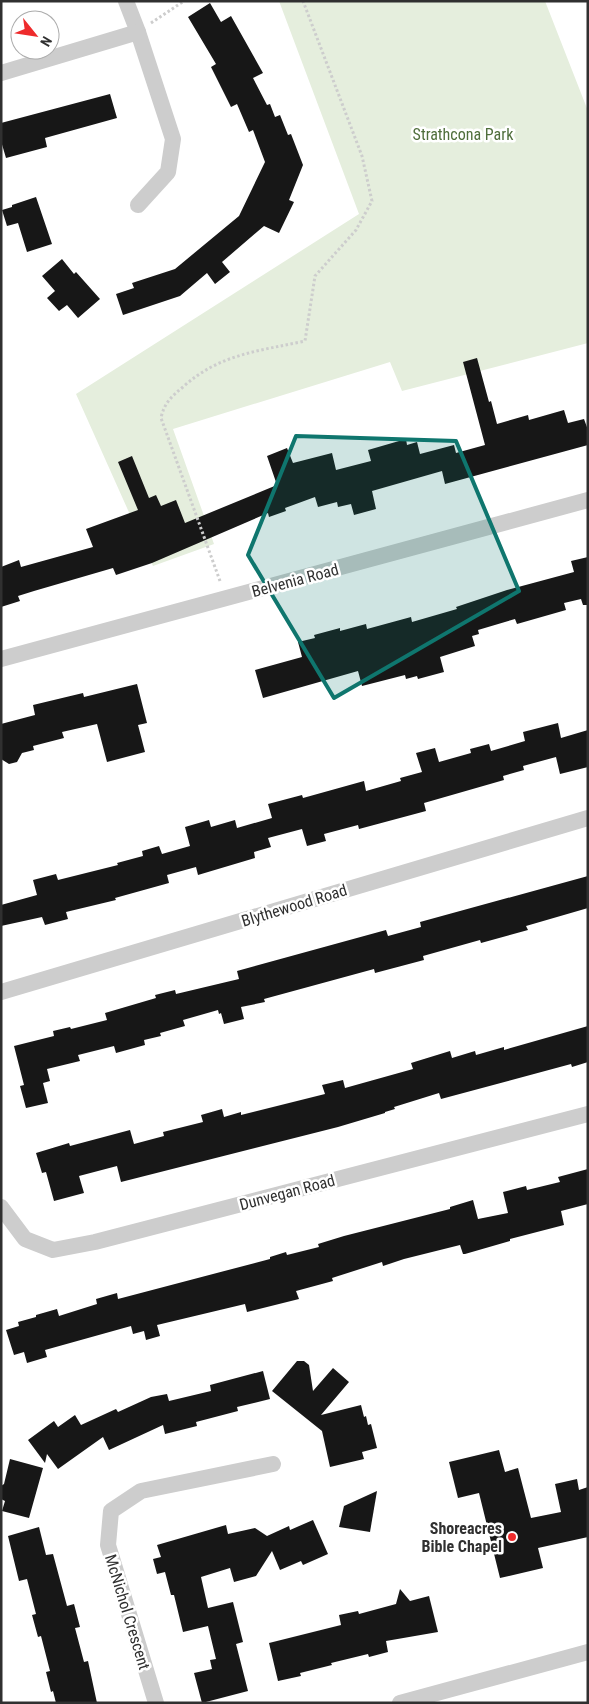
<svg xmlns="http://www.w3.org/2000/svg" width="589" height="1704" font-family="'Roboto Condensed',sans-serif">
  <style>
    .green { fill: #e5eedd }
    .building { fill: #171717 }
    .lines { fill: none; stroke-linecap: round; stroke-linejoin: round }
    .path { stroke: #cdcdcd; stroke-width: 3; stroke-dasharray: 2.5 2.5; stroke-linecap: butt }
    .street { stroke: #cdcdcd; stroke-width: 16 }
    .marked { fill: #0f766e; fill-opacity: 0.2; stroke: #0f766e; stroke-width: 4; stroke-linejoin: round }
    .poi-dot { fill: #ee2b2c; stroke: #fff; stroke-width: 2 }
    .labels { text-anchor: middle; stroke-width: 5; stroke-linejoin: round; paint-order: stroke }
    .park-label { font-size: 16px; fill: #4f6e3b; stroke: #fff }
    .street-label { font-size: 16px; fill: #303030; stroke: #fff }
    .poi-label { font-size: 16px; font-weight: bold; fill: #303030; stroke: #fff; text-anchor: end }
  </style>
  <rect width="100%" height="100%" fill="#fff"/>
  <polygon class="green" points="279,1 545,1 588,111 588,343 402,391 390,362 173,429 214,544 153,566 76,394 359,214"/>
  <g class="building">
    <polygon points="210,3 221,22 231,16 263,73 253,78 267,105 270,104 275,117 280,115 288,135 291,134 303,165 289,200 294,202 279,233 264,226 222,262 230,272 215,284 207,273 180,296 123,315 116,294 134,288 132,283 175,269 239,216 265,162 253,130 249,132 237,104 231,107 211,67 216,64 188,17"/>
    <polygon points="110,94 117,118 45,138 47,147 6,158 1,141 1,123"/>
    <polygon points="36,197 52,244 27,252 18,223 7,226 2,210 12,207 12,205"/>
    <polygon points="62,259 74,274 76,272 100,299 78,318 67,305 59,311 47,298 55,291 42,276"/>
    <polygon points="477,358 489,402 491,401 497,424 528,415 529,420 564,410 568,423 584,419 588,430 588,445 445,484 442,471 372,491 376,509 354,515 351,504 338,507 337,502 318,507 315,497 285,508 286,511 269,517 268,513 152,563 116,575 113,568 34,591 18,596 20,601 1,607 1,567 19,560 21,567 93,547 86,529 138,510 118,462 132,456 149,498 156,495 161,506 176,500 185,523 277,485 267,456 287,448 293,463 332,453 336,470 371,461 368,450 406,439 407,445 417,442 420,454 454,445 456,453 485,445 463,362"/>
    <polygon points="588,557 588,605 583,605 581,599 564,603 566,610 517,624 515,619 478,630 479,634 472,636 475,646 440,657 444,672 418,679 417,676 406,679 405,675 362,686 358,671 263,698 255,670 302,657 298,642 315,638 314,635 340,628 340,631 366,624 367,629 411,617 412,622 457,609 456,607 507,590 574,572 571,561"/>
    <polygon points="137,684 147,723 138,725 145,752 107,762 97,724 62,732 64,738 33,746 34,750 22,753 17,762 9,764 1,759 1,724 35,715 33,705 83,693 84,697"/>
    <polygon points="558,723 561,738 588,730 588,767 560,774 556,757 523,766 524,770 503,776 504,780 424,803 426,811 359,829 358,825 324,834 326,841 307,846 302,829 268,838 271,847 254,852 255,858 198,875 196,867 167,875 169,883 115,898 116,900 66,912 68,919 45,925 42,917 1,926 1,905 37,895 33,880 56,874 58,880 118,865 117,863 143,856 142,851 159,846 162,854 190,846 185,827 209,820 211,827 235,820 237,828 272,818 268,804 302,795 303,798 364,781 366,791 401,781 400,778 422,772 416,753 435,748 439,762 471,753 470,749 489,744 491,751 525,741 523,732"/>
    <polygon points="588,876 588,908 526,926 528,930 481,943 480,940 423,956 424,960 375,973 374,969 264,999 265,1002 241,1007 244,1019 224,1024 221,1013 219,1014 218,1010 183,1020 185,1026 160,1033 161,1036 144,1040 145,1045 116,1053 114,1046 78,1055 80,1061 47,1069 50,1081 43,1083 48,1103 26,1108 20,1086 24,1085 14,1046 54,1036 53,1031 70,1027 71,1029 107,1020 105,1013 156,998 155,995 175,990 176,994 239,979 237,971 386,930 388,936 421,927 420,922"/>
    <polygon points="588,1026 588,1062 572,1067 571,1064 441,1099 439,1093 394,1107 395,1109 385,1112 385,1113 338,1127 121,1182 117,1166 79,1176 84,1193 54,1201 46,1172 42,1173 36,1153 69,1143 70,1146 130,1130 134,1144 164,1136 163,1132 203,1122 201,1115 222,1109 224,1117 241,1112 241,1115 325,1094 322,1085 343,1080 345,1088 413,1069 411,1063 450,1051 452,1058 475,1051 476,1055 504,1047 504,1050"/>
    <polygon points="588,1169 588,1204 561,1211 564,1225 510,1239 510,1241 465,1254 463,1254 460,1245 404,1259 383,1266 382,1262 332,1278 333,1281 296,1291 299,1299 247,1312 245,1304 157,1325 160,1336 146,1340 144,1331 133,1334 131,1326 45,1350 47,1357 27,1363 24,1352 14,1355 6,1330 19,1326 18,1322 36,1317 36,1315 57,1309 59,1316 97,1304 96,1299 117,1293 118,1299 270,1259 270,1257 286,1252 287,1255 319,1247 318,1244 344,1236 450,1209 450,1207 473,1200 478,1219 508,1213 503,1192 526,1186 527,1190 560,1182 558,1177"/>
    <polygon points="297,1361 304,1361 309,1365 313,1391 333,1368 349,1382 321,1415 361,1405 364,1417 366,1416 368,1425 371,1424 377,1448 362,1452 364,1459 330,1467 322,1431 272,1391"/>
    <polygon points="263,1371 270,1399 237,1407 238,1411 196,1422 197,1426 165,1434 163,1425 109,1450 103,1437 58,1469 47,1454 45,1463 28,1440 54,1421 58,1427 75,1415 81,1425 116,1409 118,1412 151,1397 167,1394 169,1401 211,1391 210,1385"/>
    <polygon points="499,1450 505,1472 518,1468 531,1518 561,1512 555,1484 577,1479 579,1490 588,1487 588,1537 538,1548 543,1568 500,1578 479,1493 458,1498 449,1462"/>
    <polygon points="10,1459 43,1468 29,1518 2,1511 5,1501 1,1499 1,1486 4,1484"/>
    <polygon points="377,1491 370,1532 339,1527 344,1506"/>
    <polygon points="313,1520 328,1554 303,1565 301,1561 280,1570 272,1551 256,1576 234,1582 230,1568 201,1577 208,1608 233,1602 243,1642 236,1644 248,1691 202,1703 194,1673 212,1669 210,1660 216,1659 208,1626 183,1632 174,1595 171,1595 165,1572 157,1574 153,1559 161,1557 157,1545 226,1525 228,1534 255,1528 267,1536 289,1526 290,1530"/>
    <polygon points="39,1527 46,1555 53,1554 67,1606 74,1604 80,1627 75,1628 84,1662 88,1661 97,1703 56,1703 53,1691 51,1692 46,1672 50,1671 41,1636 38,1637 32,1615 36,1614 27,1579 19,1581 8,1536"/>
    <polygon points="400,1589 410,1601 429,1596 438,1632 386,1641 388,1652 369,1657 368,1654 331,1663 332,1665 300,1673 301,1676 278,1681 269,1643 341,1625 339,1615 358,1611 359,1614 396,1604"/>
  </g>
  <g class="lines">
    <g class="path">
      <polyline points="151,23 184,1"/>
      <path d="M220,581L161,418C164,403 172,396 183,387C219,354 259,351 305,341L315,276L356,230L372,201L362,156L303,1"/>
    </g>
    <g class="street">
      <polyline points="126,1 138,32 173,139 168,172 138,205"/>
      <polyline points="1,73 138,32"/>
      <polyline points="1,659 588,500"/>
      <polyline points="1,992 588,818"/>
      <polyline points="1,1207 25,1239 53,1250 95,1242 588,1114"/>
      <polyline points="156,1703 108,1545 111,1511 141,1491 273,1464"/>
      <polyline points="400,1703 588,1652"/>
    </g>
  </g>
  <path class="marked" d="M296,436L456,441L519,591L334,698L248,555Z"/>
  <circle class="poi-dot" cx="512" cy="1537" r="5"/>
  <g class="labels">
    <g class="park-label">
      <text x="463" y="140">Strathcona Park</text>
    </g>
    <g class="street-label">
      <text transform="translate(295 580) rotate(-15)" y="6">Belvenia Road</text>
      <text transform="translate(294 905) rotate(-17)" y="6">Blythewood Road</text>
      <text transform="translate(287 1192) rotate(-15)" y="6">Dunvegan Road</text>
      <text transform="translate(128 1612) rotate(73)" y="6">McNichol Crescent</text>
    </g>
    <g class="poi-label">
      <text x="502" y="1534">Shoreacres<tspan x="502" dy="18">Bible Chapel</tspan></text>
    </g>
  </g>
  <rect width="589" height="1704" fill="none" stroke="#303030" stroke-width="5"/>
  <g transform="translate(35 35) rotate(120)"><circle r="24" fill="#ffffff" stroke="#acacac"/>
  <path d="M0-4L9 19L0 12L-9 19Z" fill="#ee2b2c"/>
  <text y="-8" font-size="14" font-weight="bold" text-anchor="middle" fill="#303030">N</text>
  </g>
</svg>
